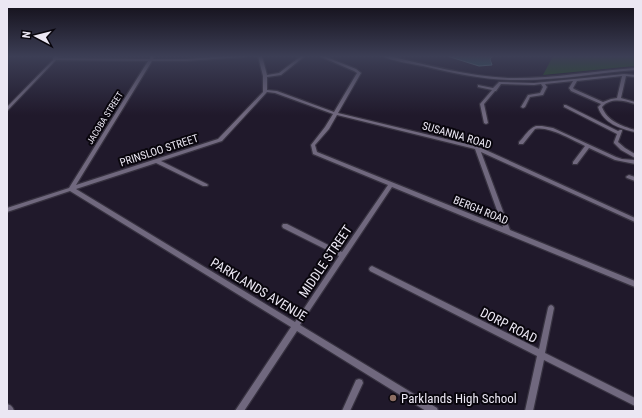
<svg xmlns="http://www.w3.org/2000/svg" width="642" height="418" font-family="'Roboto Condensed',sans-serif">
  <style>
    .green { fill: #23511c }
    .water { fill: #2b686a; stroke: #658e93 }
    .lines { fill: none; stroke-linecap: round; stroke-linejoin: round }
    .minor-casing { stroke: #373240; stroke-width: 2.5 }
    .minor { fill: #70687e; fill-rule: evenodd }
    .education-dot { fill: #8d6e63; stroke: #09060d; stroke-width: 1.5 }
    .labels { text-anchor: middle; stroke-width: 4; stroke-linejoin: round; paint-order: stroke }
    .far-street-label { font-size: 9px; fill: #ebe7f3; stroke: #09060d }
    .street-label { font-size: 11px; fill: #ebe7f3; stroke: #09060d }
    .near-street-label { font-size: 13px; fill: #ebe7f3; stroke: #09060d }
    .near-poi-label { font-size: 13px; fill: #ebe7f3; stroke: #09060d; text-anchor: start }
  </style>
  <rect width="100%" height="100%" fill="#20192b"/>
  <polygon class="green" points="553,56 635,56 635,66 543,75"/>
  <polygon class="water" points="447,56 493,56 490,59 492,65 479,66"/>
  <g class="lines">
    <g class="minor-casing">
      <g id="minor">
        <path d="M56,56H60L58,58L150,59L151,56H155L153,59H186L228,56H245L243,57L186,61H152L76,185L218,139L263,92V76L258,56H262L267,75L279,73L301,56H305L281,75L267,77V90L277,91L334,112L357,73L354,71L319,56H324L356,69L361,73L338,113L479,147L635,218V222L481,152L510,230L635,281V287L392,187L300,325L437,408L438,411H426L297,331L244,411H235L291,327L70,191L7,212V208L69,188L148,61L56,60L8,110H7V107L53,60V58ZM267,92L275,93L333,114L325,127L311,145L313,154L388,185L342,252L287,224H283L282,226L283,228L339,256L295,322L76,189L156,163L203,186H207L208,185L207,184L161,161L222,141ZM337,115L475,149L503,227L317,152L315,145L329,129Z"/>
        <path d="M382,56H389C428,65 467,76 508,78C550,79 593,71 635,68V70C598,73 560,80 523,80C489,81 456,74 423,66C412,64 392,61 382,56Z"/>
        <path d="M624,74L635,75V77L626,76L621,98L635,102V104C624,101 611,97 602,107C607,121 622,126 635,130V132C620,129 603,123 598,107L601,104L571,91L569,88L573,81L545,84L547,87L543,95L530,97L525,107L523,108L521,107L528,95L540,93L543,87L541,84L534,85L501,84L496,91H495L484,104L488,123L486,124L484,123L480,104L492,90L478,87V85L493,88L499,82H500L534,83ZM622,76L617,98L611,99L603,102L574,89L573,88L577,81Z"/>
        <polygon points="564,105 566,105 618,131 620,130 622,130 622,131 618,142 625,148 635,154 635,158 621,150 614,143 614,142 617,134 564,107"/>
        <path d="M536,126H542L553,128L616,157L622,159L635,160V164L615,160L589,148L577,164H573V162L585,146C572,140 549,126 535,129L523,144H519V142C525,136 528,129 536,126Z"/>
        <polygon points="629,175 635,177 635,181 627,178 626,177 627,176"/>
        <polygon points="372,266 539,349 548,308 549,306 551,305 553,306 554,308 545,353 635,398 635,406 544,360 533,411 525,411 537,356 370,271 369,269 370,267"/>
        <polygon points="359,379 362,380 363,383 350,411 342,411 356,380"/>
        <path d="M7,404C11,405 13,407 14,411H7Z"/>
      </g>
    </g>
    <use href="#minor" class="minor"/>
  </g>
  <linearGradient id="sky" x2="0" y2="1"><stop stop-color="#120e18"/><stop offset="0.49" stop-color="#3c3e55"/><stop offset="1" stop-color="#3c3e55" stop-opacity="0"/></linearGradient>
  <rect width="642" height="115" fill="url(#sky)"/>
  <circle class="education-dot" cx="393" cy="398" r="4"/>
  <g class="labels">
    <g class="far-street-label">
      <text transform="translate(105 118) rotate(-58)" y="3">JACOBA STREET</text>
    </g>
    <g class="street-label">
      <text transform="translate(457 135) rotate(16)" y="4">SUSANNA ROAD</text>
      <text transform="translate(159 150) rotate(-18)" y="4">PRINSLOO STREET</text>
      <text transform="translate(481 210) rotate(22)" y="4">BERGH ROAD</text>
    </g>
    <g class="near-street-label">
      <text transform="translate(325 261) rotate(-56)" y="5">MIDDLE STREET</text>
      <text transform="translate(259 289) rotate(31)" y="5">PARKLANDS AVENUE</text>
      <text transform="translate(509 325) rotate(27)" y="5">DORP ROAD</text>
    </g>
    <g class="near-poi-label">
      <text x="401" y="403">Parklands High School</text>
    </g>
  </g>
  <rect width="642" height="418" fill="none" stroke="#ebe7f3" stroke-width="16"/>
  <g transform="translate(36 36) rotate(277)" stroke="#09060d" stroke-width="3" paint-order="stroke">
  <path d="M0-3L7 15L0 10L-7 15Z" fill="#ebe7f3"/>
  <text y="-6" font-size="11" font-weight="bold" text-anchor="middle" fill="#ebe7f3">N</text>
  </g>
</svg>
